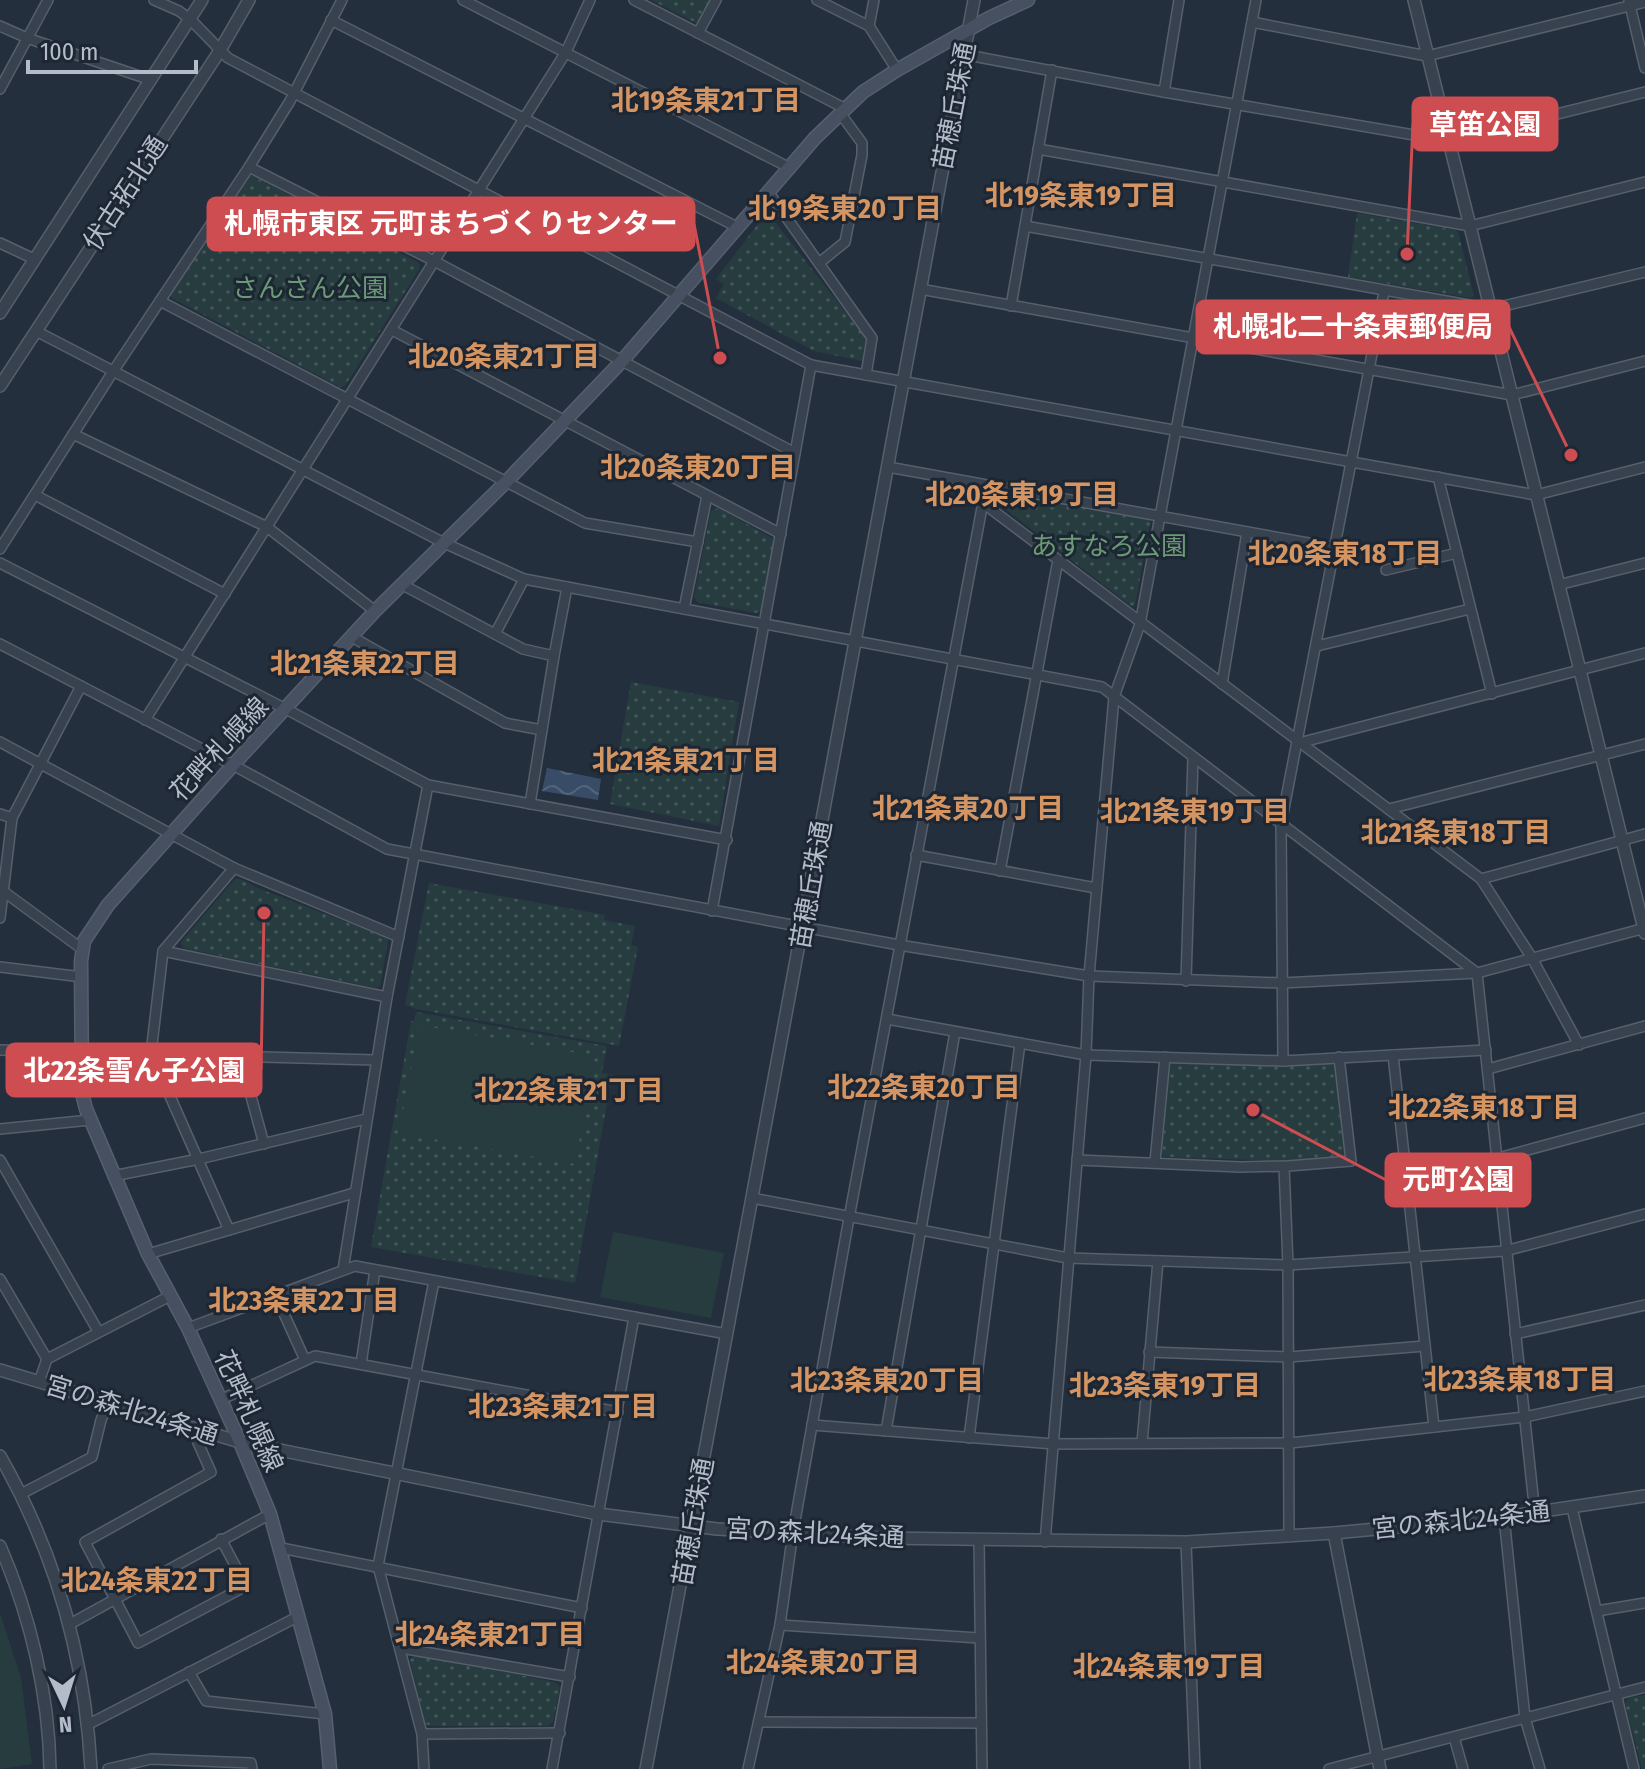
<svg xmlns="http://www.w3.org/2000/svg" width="1645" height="1769" font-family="'Fira Sans Condensed','Noto Sans JP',sans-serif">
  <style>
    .grass { fill: url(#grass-dots) }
    .pitch { fill: #263c3f }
    .water { fill: url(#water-waves) }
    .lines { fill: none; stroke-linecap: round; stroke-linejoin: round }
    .minor-casing { stroke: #565f6c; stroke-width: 12 }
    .tertiary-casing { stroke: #565f6c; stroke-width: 14 }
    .secondary-casing { stroke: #565f6c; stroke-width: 15 }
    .minor { stroke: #38414e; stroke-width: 9 }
    .tertiary { stroke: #38414e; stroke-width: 11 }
    .secondary { stroke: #465061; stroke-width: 12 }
    .labels { text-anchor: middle; stroke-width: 6; stroke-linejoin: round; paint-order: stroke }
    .street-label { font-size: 26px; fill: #b4bcc9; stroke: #1d2633 }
    .park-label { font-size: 26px; fill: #6b9a76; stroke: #1d2633 }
    .neighbourhood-label { font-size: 28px; font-weight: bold; fill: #d59563; stroke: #1d2633 }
    .leader { fill: none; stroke: #ce4d50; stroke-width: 3 }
    .callout-dot { fill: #ce4d50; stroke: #1d2633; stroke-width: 3 }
    .callout { fill: #ce4d50; stroke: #ce4d50; stroke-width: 3 }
    .callout-label { font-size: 28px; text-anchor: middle; font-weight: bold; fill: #fff }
  </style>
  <defs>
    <pattern id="grass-dots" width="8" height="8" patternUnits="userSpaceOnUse" patternTransform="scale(2)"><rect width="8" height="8" fill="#263c3f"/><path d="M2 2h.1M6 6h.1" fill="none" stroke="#435659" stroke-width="1.8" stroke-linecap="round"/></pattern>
    <pattern id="water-waves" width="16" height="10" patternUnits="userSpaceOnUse" patternTransform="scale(2)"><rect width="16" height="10" fill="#394c67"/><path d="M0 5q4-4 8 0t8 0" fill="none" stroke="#53647b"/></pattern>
  </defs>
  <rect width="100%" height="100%" fill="#242f3e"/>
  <g class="grass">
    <polygon points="651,0 710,0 698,24"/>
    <polygon points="247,176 253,176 419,263 420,268 345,386 340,387 172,298 171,294"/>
    <polygon points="767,212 866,338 862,361 814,351 716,298 724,284 716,279"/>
    <polygon points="1357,213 1455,230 1458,232 1474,296 1471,298 1348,277"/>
    <polygon points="993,491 1151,519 1135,605 1131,606 991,498"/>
    <polygon points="718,508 772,538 774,542 761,611 756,613 697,602 694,597 711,511"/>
    <polygon points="631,682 739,702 719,826 610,804"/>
    <polygon points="235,879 240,879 260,889 385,937 388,941 380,986 376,988 183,948 181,942"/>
    <polygon points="429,883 605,915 604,920 635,926 631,945 638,947 619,1046 417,1009 405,1005"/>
    <polygon points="416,1012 607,1046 602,1073 612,1075 575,1283 371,1247 411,1021 414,1021"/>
    <polygon points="1173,1062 1293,1066 1332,1063 1335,1066 1344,1154 1342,1157 1288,1161 1164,1157 1162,1154 1170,1065"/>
    <polygon points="415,1654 555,1682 560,1687 553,1722 548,1726 430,1726 425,1724 410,1660"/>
    <polygon points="1645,1695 1645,1769 1642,1769 1625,1703 1629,1698"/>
  </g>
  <g class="pitch">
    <polygon points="419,1025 595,1056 575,1164 399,1133"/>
    <polygon points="613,1232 724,1253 711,1318 600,1297"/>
    <polygon points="0,1613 21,1678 32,1764 0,1769"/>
  </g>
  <polygon class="water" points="547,768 601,779 598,800 542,791"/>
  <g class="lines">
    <g class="minor-casing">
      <g id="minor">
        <polyline points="154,0 179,11 191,20 228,58 811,365 1536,495 1645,467"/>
        <polyline points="463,0 790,168"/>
        <polyline points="634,0 844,108"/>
        <polyline points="817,0 869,26 897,70"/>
        <polyline points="1629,1 1645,68"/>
        <polyline points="331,20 739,228"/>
        <polyline points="1252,22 1427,56 1645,2"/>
        <polyline points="0,26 27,38 151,80"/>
        <polyline points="869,26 874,0"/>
        <polyline points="698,33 716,0"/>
        <polyline points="962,54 1164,92 1449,141 1645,92"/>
        <polyline points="0,89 48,0"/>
        <polyline points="1164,92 1179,0"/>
        <polyline points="1038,149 1470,226 1645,182"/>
        <polyline points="249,167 436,262 795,453"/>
        <polyline points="769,193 872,338 866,375"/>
        <polyline points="1025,226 1491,309 1645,272"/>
        <polyline points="0,243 34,259"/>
        <polyline points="819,263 845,242 862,155 862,143 840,113"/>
        <polyline points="920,289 1512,395 1645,361"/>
        <polyline points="160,301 585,523 698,542"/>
        <polyline points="1011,306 1052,70"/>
        <polyline points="392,330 781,534"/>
        <polyline points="36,331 442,542 524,579 1102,687 1477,973 1535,1514"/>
        <polyline points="73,434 267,527 375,611"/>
        <polyline points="888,467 1336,548"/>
        <polyline points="1438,477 1492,694"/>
        <polyline points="35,495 225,594"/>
        <polyline points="983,503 1481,879 1532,958 1579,1045"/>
        <polyline points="0,549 114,370 249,167 290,101 342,0"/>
        <polyline points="0,563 286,709 428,785 727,840"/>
        <polyline points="1386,570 1457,553"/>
        <polyline points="401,584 523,649 554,656 530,804"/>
        <polyline points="1558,585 1645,563"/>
        <polyline points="684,609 707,496"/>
        <polyline points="495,634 524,579"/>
        <polyline points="352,637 505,723 542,730"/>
        <polyline points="0,644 233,765 387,849 899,945 1089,976 1282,983 1477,973 1645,928"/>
        <polyline points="1317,646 1470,609"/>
        <polyline points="554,656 567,587"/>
        <polyline points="1222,684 1247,532"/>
        <polyline points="145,720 566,52 590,0"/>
        <polyline points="0,742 234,868 399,937"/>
        <polyline points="1299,743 1645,653"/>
        <polyline points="1389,809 1645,744"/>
        <polyline points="0,814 12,818"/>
        <polyline points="916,855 1096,888"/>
        <polyline points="1000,871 1058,560"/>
        <polyline points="1481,879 1645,834"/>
        <polyline points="3,891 82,949"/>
        <polyline points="712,911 811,365"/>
        <polyline points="0,918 12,818 81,686"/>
        <polyline points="163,951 387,997"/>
        <polyline points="0,967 82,977"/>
        <polyline points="1186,981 1193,758"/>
        <polyline points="887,1019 1086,1055 1283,1061 1486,1050"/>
        <polyline points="0,1050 376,1060"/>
        <polyline points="1393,1055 1434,1427"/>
        <polyline points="240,1056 264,1144"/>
        <polyline points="1283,1061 1281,824 1384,292"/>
        <polyline points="1488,1069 1645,1026"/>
        <polyline points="0,1129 90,1120"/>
        <polyline points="1498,1158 1645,1118"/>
        <polyline points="0,1160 98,1331"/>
        <polyline points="1077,1160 1240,1167 1288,1166 1351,1161 1339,1057"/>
        <polyline points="1155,1162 1165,1057"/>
        <polyline points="1284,1166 1288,1265 1289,1536"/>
        <polyline points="113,1176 199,1159 366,1119"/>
        <polyline points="752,1198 1068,1258 1288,1265 1505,1251 1645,1214"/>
        <polyline points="229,1230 151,1053 163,951 234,868"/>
        <polyline points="148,1254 354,1193"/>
        <polyline points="343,1270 387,997 428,785"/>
        <polyline points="0,1279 47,1359 39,1382"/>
        <polyline points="275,1294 305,1360"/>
        <polyline points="188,1328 355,1266 727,1334"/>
        <polyline points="1515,1334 1645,1305"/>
        <polyline points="1149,1352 1289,1357 1425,1346"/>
        <polyline points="47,1359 170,1296"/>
        <polyline points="361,1364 375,1270"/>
        <polyline points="220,1400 315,1356 618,1412"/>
        <polyline points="812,1425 1054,1444 1290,1443 1525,1417 1645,1391"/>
        <polyline points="192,1429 211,1472 85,1542 138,1643 246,1586 221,1539"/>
        <polyline points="886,1431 955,1032"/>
        <polyline points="969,1438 1020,1043"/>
        <polyline points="1142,1443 1158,1261"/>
        <polyline points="21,1494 92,1457 101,1420 108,1403"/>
        <polyline points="1572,1508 1634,1769"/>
        <polyline points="1504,1517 1525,1718 1540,1769"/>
        <polyline points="979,1540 982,1769"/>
        <polyline points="1045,1542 1086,1055 1089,976 1114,697 1140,624 1256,0"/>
        <polyline points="1186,1542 1195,1769"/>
        <polyline points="281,1548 582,1608"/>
        <polyline points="1597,1611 1645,1603"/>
        <polyline points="70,1624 270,1514"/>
        <polyline points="780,1625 979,1638"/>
        <polyline points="401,1648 570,1677"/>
        <polyline points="189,1672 206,1701 325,1714"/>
        <polyline points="760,1722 981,1723"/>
        <polyline points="89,1724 299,1616"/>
        <polyline points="422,1734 560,1733"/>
        <polyline points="1454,1737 1463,1769"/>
        <polyline points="108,1769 151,1759 251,1763 252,1769"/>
        <polyline points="424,1769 422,1734 378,1566 434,1281"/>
        <polyline points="552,1769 634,1317"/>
        <polyline points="748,1769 780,1625 793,1532 849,1218 986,486"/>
        <polyline points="1329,1769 1645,1687"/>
      </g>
    </g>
    <g class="tertiary-casing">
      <g id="tertiary">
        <polyline points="1414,0 1645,933"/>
        <polyline points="0,313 202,0"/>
        <polyline points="0,386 219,52 249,0"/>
        <polyline points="0,1370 240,1442 598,1514 717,1529 881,1538 1186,1542 1334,1533 1504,1517 1645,1496"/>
        <path d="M0,1456C55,1552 85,1659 91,1769"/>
        <polyline points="1334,1533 1380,1769"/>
        <path d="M0,1546C30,1615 49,1694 50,1769"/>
        <polyline points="646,1769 974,0"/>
      </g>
    </g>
    <g class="secondary-casing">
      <polyline id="secondary" points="330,1769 325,1714 270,1514 240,1442 188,1328 148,1254 86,1109 82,1093 81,961 84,941 108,905 233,765 375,611 507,481 622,361 815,138 863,92 897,70 989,18 1028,0"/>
    </g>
    <use href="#minor" class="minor"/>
    <use href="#tertiary" class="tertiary"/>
    <use href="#secondary" class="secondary"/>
  </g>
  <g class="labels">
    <g class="street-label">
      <text transform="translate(954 106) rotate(-79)" y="9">苗穂丘珠通</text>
      <text transform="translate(125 193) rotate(-57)" y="9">伏古拓北通</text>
      <text transform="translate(219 749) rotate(-47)" y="9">花畔札幌線</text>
      <text transform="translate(811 885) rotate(-80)" y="9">苗穂丘珠通</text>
      <text transform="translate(132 1410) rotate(17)" y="9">宮の森北24条通</text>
      <text transform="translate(249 1411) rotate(66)" y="9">花畔札幌線</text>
      <text transform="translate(1461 1520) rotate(-6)" y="9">宮の森北24条通</text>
      <text transform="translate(693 1522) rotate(-80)" y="9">苗穂丘珠通</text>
      <text transform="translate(815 1533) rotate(3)" y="9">宮の森北24条通</text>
    </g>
    <g class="park-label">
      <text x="310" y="297">さんさん公園</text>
      <text x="1109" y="555">あすなろ公園</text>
    </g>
    <g class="neighbourhood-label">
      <text x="706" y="110">北19条東21丁目</text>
      <text x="1081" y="205">北19条東19丁目</text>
      <text x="845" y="218">北19条東20丁目</text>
      <text x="504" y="366">北20条東21丁目</text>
      <text x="698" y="477">北20条東20丁目</text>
      <text x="1022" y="504">北20条東19丁目</text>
      <text x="1345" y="563">北20条東18丁目</text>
      <text x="365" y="673">北21条東22丁目</text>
      <text x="686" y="770">北21条東21丁目</text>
      <text x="968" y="818">北21条東20丁目</text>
      <text x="1195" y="821">北21条東19丁目</text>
      <text x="1456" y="842">北21条東18丁目</text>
      <text x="924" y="1097">北22条東20丁目</text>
      <text x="569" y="1100">北22条東21丁目</text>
      <text x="1484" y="1117">北22条東18丁目</text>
      <text x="304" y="1310">北23条東22丁目</text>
      <text x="1520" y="1389">北23条東18丁目</text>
      <text x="887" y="1390">北23条東20丁目</text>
      <text x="1165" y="1395">北23条東19丁目</text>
      <text x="563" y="1416">北23条東21丁目</text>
      <text x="157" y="1590">北24条東22丁目</text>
      <text x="490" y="1644">北24条東21丁目</text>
      <text x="823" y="1672">北24条東20丁目</text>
      <text x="1169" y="1676">北24条東19丁目</text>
    </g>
  </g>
  <path class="leader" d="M1407 254L1413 124M720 358L694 224M1571 455L1509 327M264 913L261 1070M1253 1110L1386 1180"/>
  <g class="callout-dot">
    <circle cx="1407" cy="254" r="8"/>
    <circle cx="720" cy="358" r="8"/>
    <circle cx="1571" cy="455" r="8"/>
    <circle cx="264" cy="913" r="8"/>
    <circle cx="1253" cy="1110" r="8"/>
  </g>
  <g class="callout">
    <rect x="1413" y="98" width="144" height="52" rx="8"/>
    <rect x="208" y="198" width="486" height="52" rx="8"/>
    <rect x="1197" y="301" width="312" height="52" rx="8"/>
    <rect x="7" y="1044" width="254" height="52" rx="8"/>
    <rect x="1386" y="1154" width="144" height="52" rx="8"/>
  </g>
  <g class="callout-label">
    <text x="1485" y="134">草笛公園</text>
    <text x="451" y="233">札幌市東区 元町まちづくりセンター</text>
    <text x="1353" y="336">札幌北二十条東郵便局</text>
    <text x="134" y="1080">北22条雪ん子公園</text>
    <text x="1458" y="1189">元町公園</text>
  </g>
  <g transform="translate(64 1705) rotate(176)" stroke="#1d2633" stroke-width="6" paint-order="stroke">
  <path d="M0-6L14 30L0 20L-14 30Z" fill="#b4bcc9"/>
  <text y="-12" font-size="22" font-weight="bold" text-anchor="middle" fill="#b4bcc9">N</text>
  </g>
  <path d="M28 60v12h168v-12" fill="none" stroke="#b4bcc9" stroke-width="4"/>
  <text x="40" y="60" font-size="24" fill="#b4bcc9" stroke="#1d2633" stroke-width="6" paint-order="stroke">100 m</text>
</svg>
